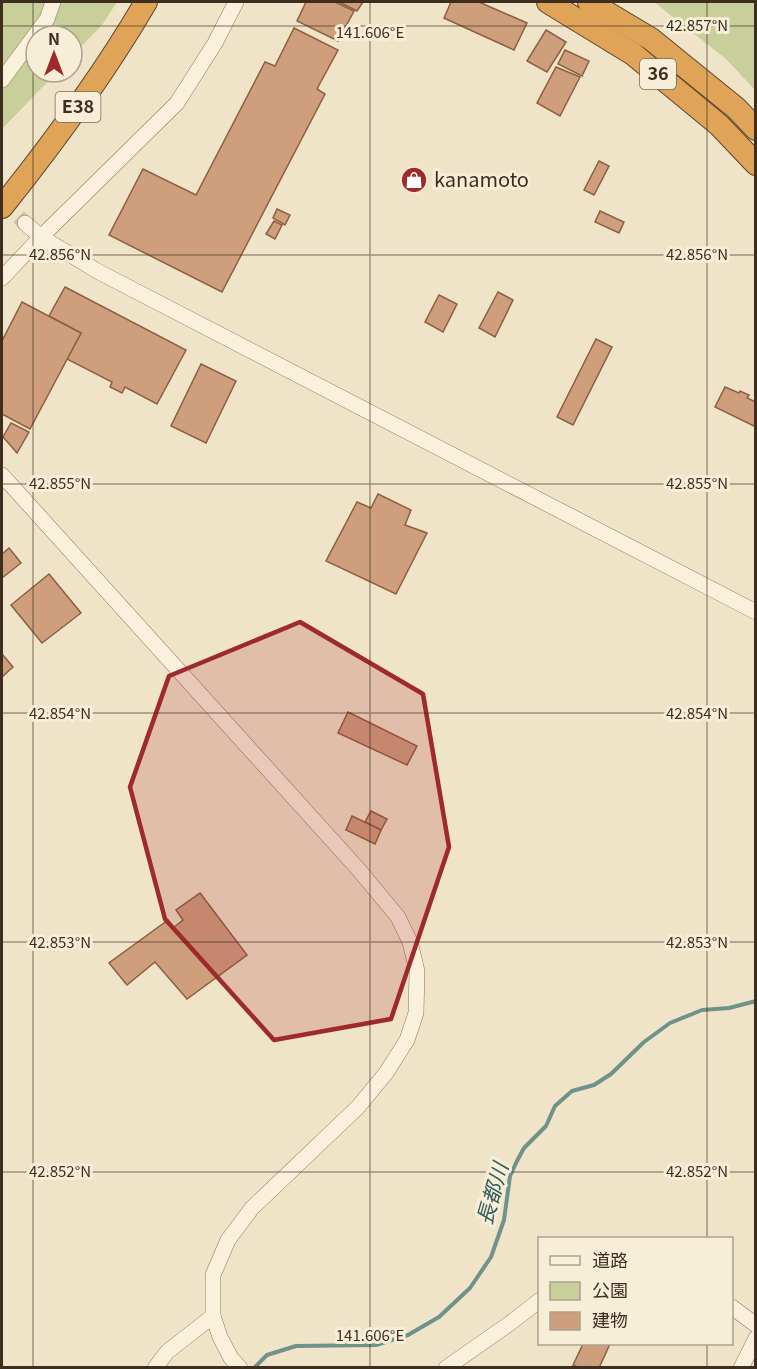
<svg xmlns="http://www.w3.org/2000/svg" width="757" height="1369" font-family="Georgia,'Noto Sans JP',serif">
  <style>
    .green { fill: #c9cf9b }
    .lines { fill: none; stroke-linecap: round; stroke-linejoin: round }
    .stream { stroke: #6f938a; stroke-width: 4 }
    .building { fill: #cf9f7d; stroke: #8d5f41; stroke-width: 1.5 }
    .minor-tunnel { stroke: #ccc0a6; stroke-width: 15; stroke-dasharray: 15 8; stroke-linecap: butt }
    .minor-casing { stroke: #8d765c; stroke-width: 16 }
    .highway-casing { stroke: #5b4430; stroke-width: 24 }
    .minor { stroke: #faf1dc; stroke-width: 15 }
    .highway { stroke: #e0a458; stroke-width: 22 }
    .marked { fill: #9e2a2b; fill-opacity: 0.2; stroke: #9e2a2b; stroke-width: 4.5; stroke-linejoin: round }
    .ticks { fill: none; stroke: #3d2e20; stroke-width: 1.5; stroke-opacity: 0.45 }
    .labels { text-anchor: middle; stroke-width: 6; stroke-linejoin: round; paint-order: stroke }
    .shield { fill: #f7eed8; stroke: #756857; stroke-width: 1.5 }
    .shield-label { font-size: 18px; font-weight: bold; fill: #3d2e20 }
    .poi-label { font-size: 20px; fill: #3d2e20; stroke: #f7eed8; text-anchor: start }
    .water-label { font-size: 21px; font-style: italic; fill: #2f5d5a; stroke: #f7eed8 }
    .ticks-label { font-size: 15px; text-anchor: middle; fill: #3d2e20; stroke: #f7eed8; stroke-width: 6; stroke-linejoin: round; paint-order: stroke }
  </style>
  <rect width="100%" height="100%" fill="#f0e4c8"/>
  <g class="green">
    <polygon points="2,2 117,2 102,25 72,56 72,36 36,36 36,72 57,72 2,129"/>
    <polygon points="654,2 755,2 755,90 726,59"/>
  </g>
  <g class="lines">
    <polyline class="stream" points="254,1368 267,1355 296,1346 376,1345 408,1335 439,1317 470,1288 491,1257 504,1220 510,1176 517,1161 524,1148 546,1126 555,1106 572,1091 594,1085 611,1074 644,1042 670,1023 702,1010 729,1008 756,1001"/>
  </g>
  <g class="building">
    <polygon points="306,2 335,2 354,11 338,41 297,21"/>
    <polygon points="339,2 363,2 357,11"/>
    <polygon points="451,2 479,2 527,23 514,50 444,18"/>
    <polygon points="294,28 338,50 317,89 325,94 222,292 109,235 143,169 196,195 265,62 275,66"/>
    <polygon points="546,30 566,42 547,72 527,61"/>
    <polygon points="565,50 589,61 582,76 558,64"/>
    <polygon points="556,67 580,77 560,116 537,103"/>
    <polygon points="599,161 609,166 594,195 584,190"/>
    <polygon points="277,209 290,215 285,225 273,218"/>
    <polygon points="600,211 624,222 619,233 595,222"/>
    <polygon points="274,221 282,225 275,239 266,234"/>
    <polygon points="65,287 186,350 157,404 125,387 122,393 110,387 112,382 67,359 81,333 49,316"/>
    <polygon points="498,292 513,300 495,337 479,328"/>
    <polygon points="439,295 457,304 443,332 425,322"/>
    <polygon points="22,302 81,333 30,429 2,414 2,341"/>
    <polygon points="596,339 612,347 573,425 557,417"/>
    <polygon points="201,364 236,381 206,443 171,426"/>
    <polygon points="725,387 739,393 740,391 749,395 747,398 756,402 756,427 715,407"/>
    <polygon points="11,423 29,432 17,453 3,437"/>
    <polygon points="378,494 411,510 405,525 427,533 396,594 326,561 357,502 371,508"/>
    <polygon points="9,548 21,563 2,578 2,554"/>
    <polygon points="49,574 81,613 42,643 11,605"/>
    <polygon points="2,654 13,667 2,677"/>
    <polygon points="348,712 417,746 407,765 338,733"/>
    <polygon points="371,811 387,819 381,830 365,822"/>
    <polygon points="352,816 381,830 375,844 346,830"/>
    <polygon points="200,893 247,955 187,999 155,962 127,985 109,963 168,920 173,928 183,920 176,910"/>
    <polygon points="583,1344 610,1344 599,1368 580,1368 573,1365"/>
  </g>
  <g class="lines">
    <polyline class="minor-tunnel" points="2,201 25,223"/>
    <g class="minor-casing">
      <g id="minor">
        <polyline points="2,80 47,19 53,2"/>
        <polyline points="25,223 41,237 99,272 756,612"/>
        <polyline points="2,278 41,237 177,103 215,43 236,2"/>
        <polyline points="2,475 359,870 398,917 410,942 417,971 416,1013 407,1040 386,1073 358,1107 252,1208 228,1240 213,1275 213,1316 220,1337 231,1358 240,1368"/>
        <polyline points="732,1307 756,1325"/>
        <polyline points="155,1368 167,1352 213,1316"/>
        <polyline points="446,1368 509,1324 540,1300"/>
        <polyline points="741,1368 756,1338"/>
      </g>
    </g>
    <g class="highway-casing">
      <g id="highway">
        <polyline points="548,2 633,54 719,125 756,164"/>
        <polyline points="589,2 651,39 736,108 756,129"/>
        <path d="M2,207C54,142 104,74 146,2"/>
      </g>
    </g>
    <use href="#minor" class="minor"/>
    <use href="#highway" class="highway"/>
  </g>
  <path class="marked" d="M300,622L423,694L449,847L391,1019L274,1040L165,919L130,787L169,676Z"/>
  <path class="ticks" d="M33,2V1368M370,2V1368M707,2V1238M2,26H756M2,255H756M2,484H756M2,713H756M2,942H756M2,1172H756M707,1344V1368"/>
  <defs>
    <g id="shop-disc" transform="scale(1.35)"><circle r="9.5" fill="#9e2a2b" stroke="#f7eed8"/><path d="M-5-2.5h2.3a2.7 3.5 0 0 1 5.4 0H5L5.5 6h-11ZM-1.5-2.5h3a1.5 2.3 0 0 0-3 0Z" fill="#fff"/></g>
  </defs>
  <g fill-rule="evenodd">
    <use href="#shop-disc" x="414" y="180"/>
  </g>
  <g class="labels">
    <g class="shield">
      <rect x="640" y="59" width="36" height="30" rx="4.5"/>
      <rect x="55.5" y="92" width="45" height="30" rx="4.5"/>
    </g>
    <g class="shield-label">
      <text x="658" y="80">36</text>
      <text x="78" y="113">E38</text>
    </g>
    <g class="poi-label">
      <text x="434" y="187">kanamoto</text>
    </g>
    <g class="water-label">
      <text transform="translate(493 1194) rotate(-74)" y="7">長都川</text>
    </g>
  </g>
  <g class="ticks-label">
    <text x="697" y="31">42.857°N</text>
    <text x="370" y="38">141.606°E</text>
    <text x="60" y="260">42.856°N</text>
    <text x="697" y="260">42.856°N</text>
    <text x="60" y="489">42.855°N</text>
    <text x="697" y="489">42.855°N</text>
    <text x="60" y="719">42.854°N</text>
    <text x="697" y="719">42.854°N</text>
    <text x="60" y="948">42.853°N</text>
    <text x="697" y="948">42.853°N</text>
    <text x="60" y="1177">42.852°N</text>
    <text x="697" y="1177">42.852°N</text>
    <text x="370" y="1341">141.606°E</text>
  </g>
  <rect width="757" height="1369" fill="none" stroke="#3d2e20" stroke-width="6"/>
  <rect x="538" y="1237" width="195" height="108" fill="#f7eed8" stroke="#ada18e" stroke-width="1.5"/>
  <rect x="550" y="1256" width="30" height="9" fill="#faf1dc" stroke="#ada18e" stroke-width="1.5"/>
  <text x="592" y="1267" font-size="18" fill="#3d2e20">道路</text>
  <rect x="550" y="1282" width="30" height="18" fill="#c9cf9b" stroke="#ada18e" stroke-width="1.5"/>
  <text x="592" y="1297" font-size="18" fill="#3d2e20">公園</text>
  <rect x="550" y="1312" width="30" height="18" fill="#cf9f7d" stroke="#ada18e" stroke-width="1.5"/>
  <text x="592" y="1327" font-size="18" fill="#3d2e20">建物</text>
  <g transform="translate(54 54)"><circle r="28" fill="#f7eed8" stroke="#ada18e" stroke-width="1.5"/>
  <path d="M0-4.5L10 22L0 15L-10 22Z" fill="#9e2a2b"/>
  <text y="-9" font-size="16" font-weight="bold" text-anchor="middle" fill="#3d2e20">N</text>
  </g>
</svg>
